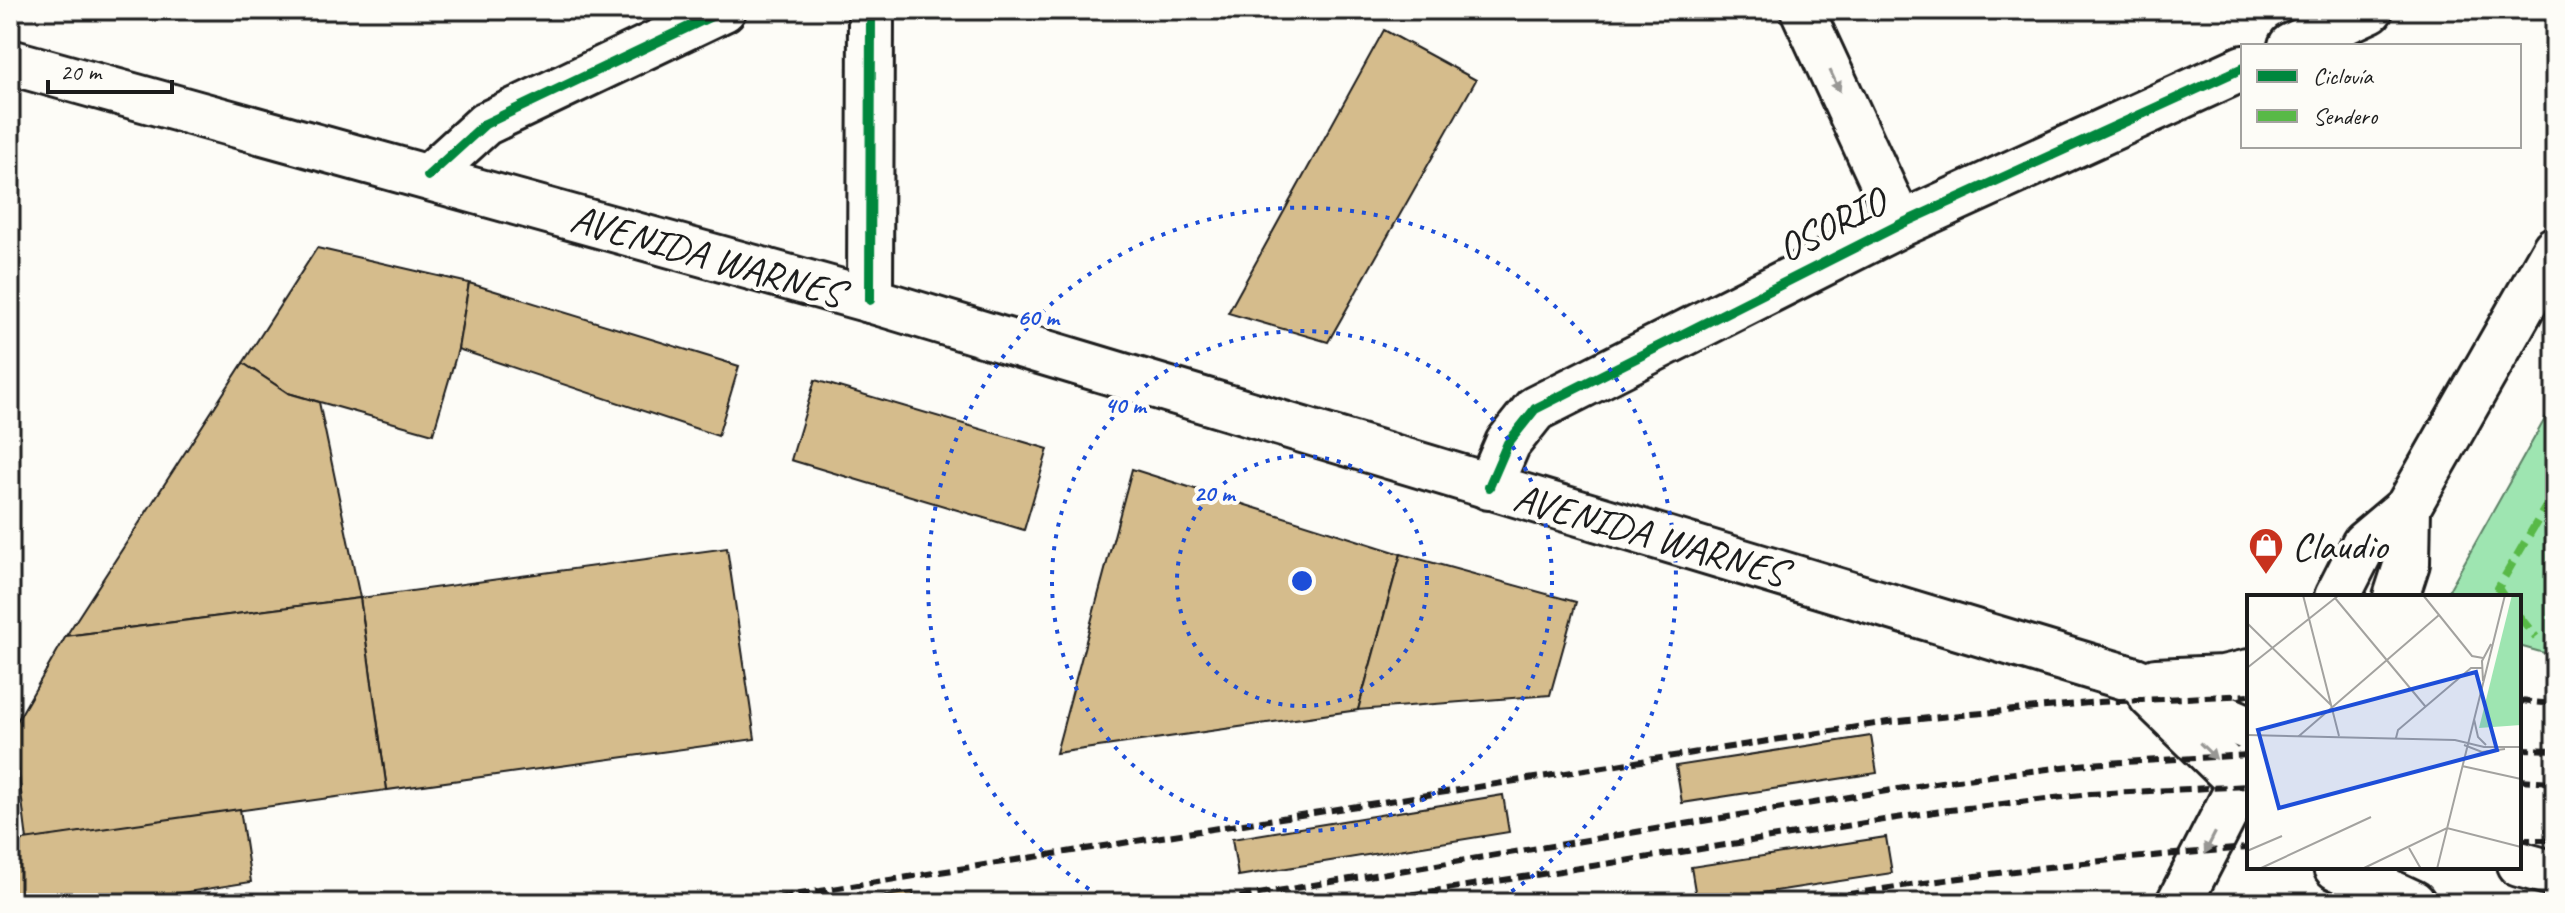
<svg xmlns="http://www.w3.org/2000/svg" width="2565" height="913" font-family="Caveat,sans-serif">
  <style>
    .green { fill: #9ee5b1; stroke: #5d8066; stroke-width: 2 }
    .building { fill: #d5bc8c; stroke: #1c1c1c; stroke-width: 2 }
    .lines { fill: none; stroke-linecap: round; stroke-linejoin: round }
    .minor-casing { stroke: #1c1c1c; stroke-width: 48 }
    .tertiary-casing { stroke: #1c1c1c; stroke-width: 50 }
    .secondary-casing { stroke: #1c1c1c; stroke-width: 50 }
    .minor { stroke: #fdfcf7; stroke-width: 42 }
    .tertiary { stroke: #fdfcf7; stroke-width: 44 }
    .secondary { stroke: #fdfcf7; stroke-width: 44 }
    .rail { stroke: #1c1c1c; stroke-width: 6; stroke-dasharray: 12 6; stroke-linecap: butt }
    .quiet { stroke: #58b947; stroke-width: 8; stroke-dasharray: 16 8; stroke-linecap: butt }
    .cycleway-casing { stroke: #fdfcf7; stroke-width: 15 }
    .cycleway { stroke: #00873e; stroke-width: 10 }
    .oneway { fill: #989794 }
    .ring { fill: none; stroke: #1d4ed8; stroke-width: 4; stroke-dasharray: 4 8 }
    .labels { text-anchor: middle; stroke-width: 8; stroke-linejoin: round; paint-order: stroke }
    .street-label { font-size: 40px; fill: #1c1c1c; stroke: #fdfcf7 }
    .poi-label { font-size: 40px; fill: #1c1c1c; stroke: #fdfcf7; text-anchor: start }
    .inset-road { fill: none; stroke: #a3a29f; stroke-width: 2 }
    .view { fill: #1d4ed8; fill-opacity: 0.15; stroke: #1d4ed8; stroke-width: 4 }
    .inset-edge { fill: none; stroke: #1c1c1c; stroke-width: 4 }
    .centre { fill: #1d4ed8; stroke: #fdfcf7; stroke-width: 4 }
    .ring-label { font-size: 24px; text-anchor: middle; font-weight: bold; fill: #1d4ed8; stroke: #fdfcf7; stroke-width: 8; stroke-linejoin: round; paint-order: stroke }
  </style>
  <rect width="100%" height="100%" fill="#fdfcf7"/>
  <filter id="ink" filterUnits="userSpaceOnUse"><feTurbulence type="fractalNoise" baseFrequency=".0125" numOctaves="2"/><feDisplacementMap in="SourceGraphic" scale="16" xChannelSelector="R" yChannelSelector="G"/><feConvolveMatrix kernelMatrix="1 2 1 2 8 2 1 2 1" color-interpolation-filters="sRGB"/></filter>
  <g filter="url(#ink)">
    <polygon class="green" points="2555,401 2555,656 2519,646 2519,597 2445,597"/>
    <g class="building">
      <polygon points="1384,30 1476,80 1328,342 1228,313"/>
      <polygon points="317,248 469,283 458,349 433,434 288,393 243,363"/>
      <polygon points="469,283 739,366 718,436 458,349"/>
      <polygon points="243,363 288,393 319,402 360,598 66,636"/>
      <polygon points="815,380 1048,449 1024,530 791,460"/>
      <polygon points="1132,469 1401,554 1358,710 1056,753"/>
      <polygon points="727,548 755,739 387,790 360,598"/>
      <polygon points="1401,554 1576,602 1550,695 1358,710"/>
      <polygon points="360,598 387,790 27,840 13,728 66,636"/>
      <polygon points="1871,736 1877,773 1682,803 1676,766"/>
      <polygon points="1503,795 1509,832 1238,876 1232,839"/>
      <polygon points="240,809 251,882 118,903 10,903 10,842"/>
      <polygon points="1886,837 1892,873 1697,903 1691,867"/>
      <polygon points="913,892 915,903 838,903"/>
      <polygon points="1519,897 1520,903 1480,903"/>
    </g>
    <g class="lines">
      <g class="minor-casing">
        <g id="minor">
          <polyline points="1802,10 1901,224"/>
          <polyline points="428,176 485,124 724,10"/>
        </g>
      </g>
      <g class="tertiary-casing">
        <g id="tertiary">
          <polyline points="2291,46 2370,10"/>
          <polyline points="870,300 871,10"/>
          <polyline points="1489,487 1508,443 1535,409 1901,224 2243,68"/>
        </g>
      </g>
      <g class="secondary-casing">
        <g id="secondary">
          <polyline points="10,62 870,300 2135,680 2249,728"/>
          <polyline points="2337,597 2364,544 2408,507 2555,249"/>
          <polyline points="2396,597 2407,563 2408,507"/>
          <polyline points="2156,681 2223,678 2249,672"/>
          <polyline points="2151,696 2249,791"/>
          <polyline points="2519,864 2555,874"/>
          <polyline points="2336,867 2413,903"/>
          <polyline points="2179,903 2249,767"/>
        </g>
      </g>
      <use href="#minor" class="minor"/>
      <use href="#tertiary" class="tertiary"/>
      <use href="#secondary" class="secondary"/>
      <g class="rail">
        <polyline points="2519,701 2555,704"/>
        <polyline points="2519,749 2555,750"/>
        <polyline points="2519,780 2555,782"/>
        <polyline points="2519,840 2555,840"/>
        <polyline points="744,903 1888,722 2099,702 2249,695"/>
        <polyline points="1204,903 1941,782 2088,764 2249,755"/>
        <polyline points="1358,903 1941,811 2090,794 2249,786"/>
        <path d="M1794,903C1945,878 2096,859 2249,848"/>
      </g>
      <g class="quiet">
        <polyline points="2504,597 2498,588 2555,491"/>
        <polyline points="2519,616 2536,637"/>
      </g>
      <g class="cycleway-casing">
        <g id="cycleway">
          <polyline points="428,176 485,124 724,10"/>
          <polyline points="870,300 871,10"/>
          <polyline points="1489,487 1508,443 1535,409 1901,224 2243,68"/>
        </g>
      </g>
      <use href="#cycleway" class="cycleway"/>
    </g>
    <defs><path id="oneway-solid" d="M-6-.8H1V-3.2L6.5 0L1 3.2V.8H-6Z" transform="scale(2)"/></defs>
    <g class="oneway">
      <use href="#oneway-solid" transform="translate(1835 81) rotate(65)"/>
      <use href="#oneway-solid" transform="translate(2208 751) rotate(44)"/>
      <use href="#oneway-solid" transform="translate(2210 843) rotate(117)"/>
    </g>
  </g>
  <g class="ring">
    <circle cx="1302" cy="581" r="125"/>
    <circle cx="1302" cy="581" r="250"/>
    <path d="M1109 902A374 374 0 1 1 1495 902"/>
  </g>
  <defs>
    <g id="shop-pin" transform="scale(1.8)"><path d="M0 17L-7.5 6A9.5 9.5 0 1 1 7.5 6Z" fill="#c8321e" stroke="#fdfcf7"/><path d="M-5-2.5h2.3a2.7 3.5 0 0 1 5.4 0H5L5.5 6h-11ZM-1.5-2.5h3a1.5 2.3 0 0 0-3 0Z" fill="#fff"/></g>
  </defs>
  <g fill-rule="evenodd">
    <use href="#shop-pin" x="2266" y="545"/>
  </g>
  <g class="labels">
    <g class="street-label">
      <text transform="translate(1831 224) rotate(-27)" y="14">OSORIO</text>
      <text transform="translate(707 255) rotate(16)" y="14">AVENIDA WARNES</text>
      <text transform="translate(1650 534) rotate(16)" y="14">AVENIDA WARNES</text>
    </g>
    <g class="poi-label">
      <text x="2292" y="559">Claudio</text>
    </g>
  </g>
  <g transform="translate(2247 595)">
    <rect width="274" height="274" fill="#fdfcf7"/>
    <path d="M265,0H274V130L232,133Z" fill="#9ee5b1"/>
    <path class="inset-road" d="M56,0L92,141M176,0L225,61L236,63M88,3L178,111M0,28L84,110M0,73L92,0M236,86L235,66L244,49M227,124L231,142L239,150M0,140L208,145L237,152H274M52,141L192,20M149,143L151,135L224,73H235M217,150L235,157L258,154M215,171L274,184M162,253L174,274M0,256L35,241M12,274L124,222M115,274L200,233L274,252M190,274L258,0"/>
    <path class="view" d="M229,77L250,155L32,213L11,135Z"/>
    <rect width="274" height="274" class="inset-edge"/>
  </g>
  <circle cx="1302" cy="581" r="12" class="centre"/>
  <g class="ring-label">
    <text x="1038" y="325">60 m</text>
    <text x="1125" y="413">40 m</text>
    <text x="1214" y="501">20 m</text>
  </g>
  <rect width="2565" height="913" fill="none" stroke="#fdfcf7" stroke-width="40"/>
  <rect x="20" y="20" width="2525" height="873" fill="none" stroke="#1c1c1c" stroke-width="3" filter="url(#ink)"/>
  <rect x="2241" y="44" width="280" height="104" fill="#fdfcf7" stroke="#a3a29f" stroke-width="2"/>
  <rect x="2257" y="70" width="40" height="12" fill="#00873e" stroke="#a3a29f" stroke-width="2"/>
  <text x="2313" y="84" font-size="24" fill="#1c1c1c">Ciclovía</text>
  <rect x="2257" y="110" width="40" height="12" fill="#58b947" stroke="#a3a29f" stroke-width="2"/>
  <text x="2313" y="124" font-size="24" fill="#1c1c1c">Sendero</text>
  <path d="M48 80v12h124v-12" fill="none" stroke="#1c1c1c" stroke-width="4"/>
  <text x="60" y="80" font-size="24" fill="#1c1c1c" stroke="#fdfcf7" stroke-width="6" paint-order="stroke">20 m</text>
</svg>
